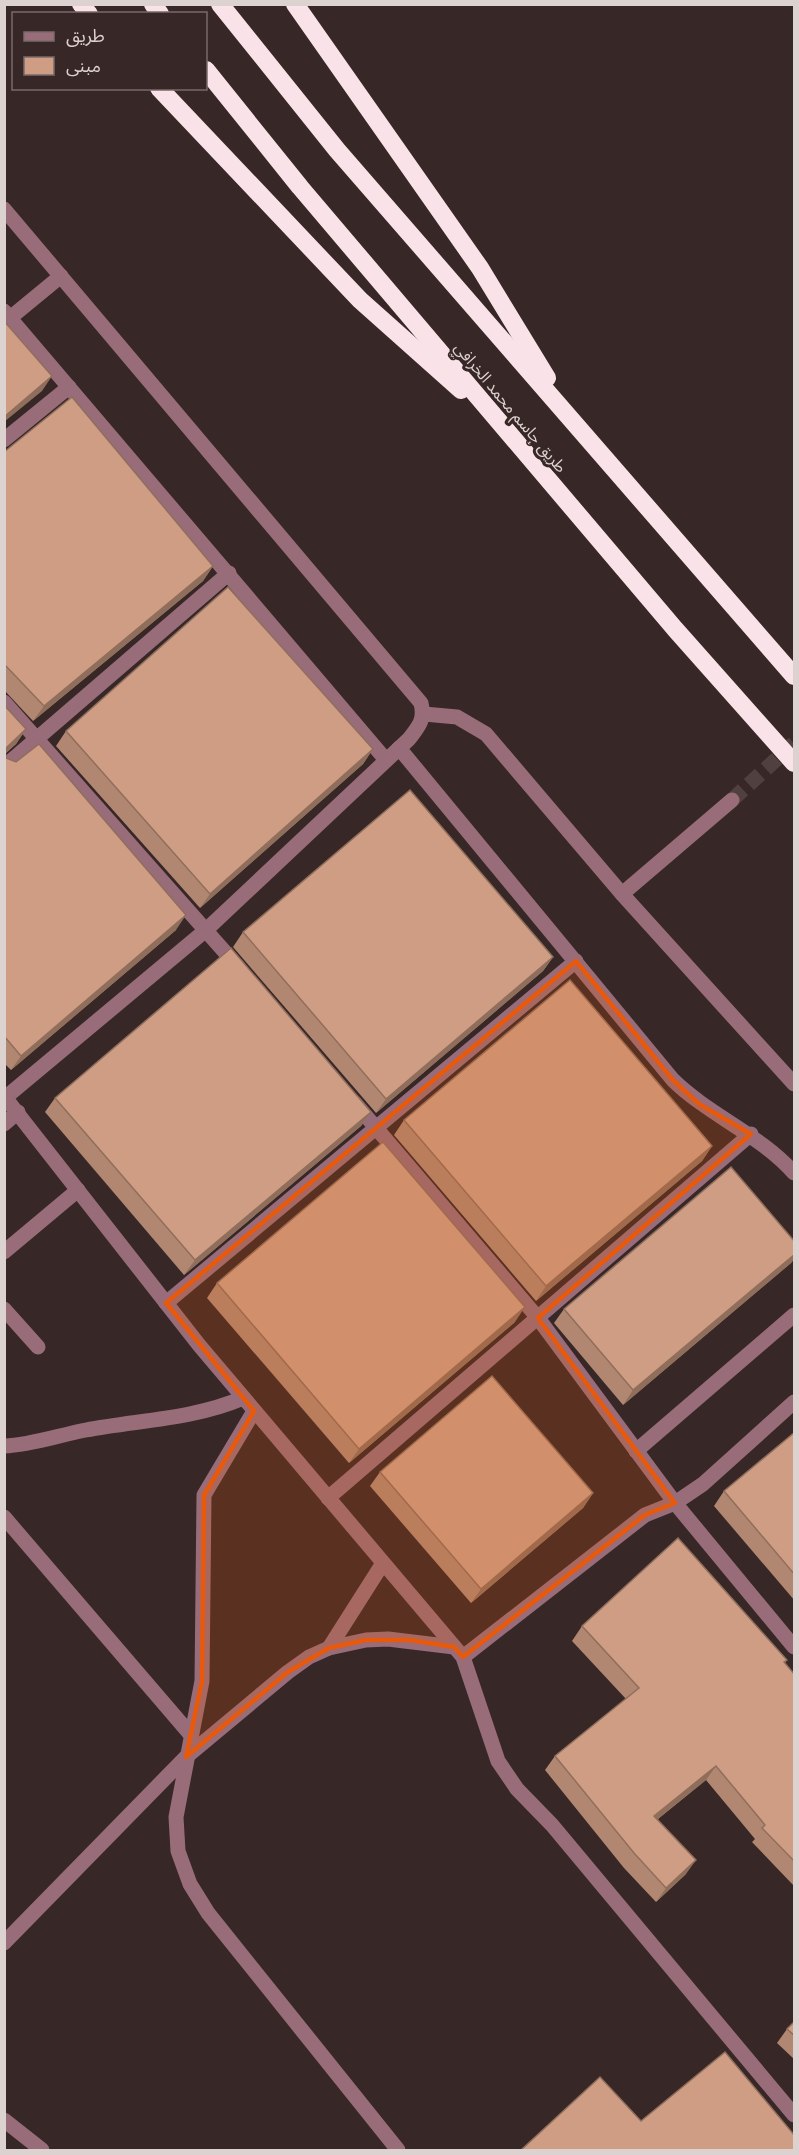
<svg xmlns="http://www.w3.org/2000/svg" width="799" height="2155" font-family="Overpass,'Noto Sans Arabic',sans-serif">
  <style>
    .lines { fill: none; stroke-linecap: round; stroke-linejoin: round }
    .minor-tunnel { stroke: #504140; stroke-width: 15; stroke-dasharray: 15 8; stroke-linecap: butt }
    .minor { stroke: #986c79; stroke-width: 15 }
    .highway { stroke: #f9e2e8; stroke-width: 18 }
    .wall { fill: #b18772 }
    .shaded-wall { fill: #906e5c }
    .building { fill: #ce9d84; stroke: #906e5c; stroke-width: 1.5 }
    .marked { fill: #e8590c; fill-opacity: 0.2; stroke: #e8590c; stroke-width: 4.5; stroke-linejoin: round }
    .labels { text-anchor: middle; stroke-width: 6; stroke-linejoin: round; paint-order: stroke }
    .street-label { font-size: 16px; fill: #dcd2d0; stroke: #372726 }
  </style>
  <rect width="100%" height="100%" fill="#372726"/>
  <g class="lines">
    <polyline class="minor-tunnel" points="732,800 794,743"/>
    <g class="minor">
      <path d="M4,209L421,703C425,720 419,726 409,739L206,930L6,1097"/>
      <polyline points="4,311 386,760"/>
      <polyline points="10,318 61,276"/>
      <polyline points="4,440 69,387"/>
      <polyline points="4,702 239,968"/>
      <polyline points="424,714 457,717 486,734 622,894 794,1084"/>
      <path d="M399,748L673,1080C710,1116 759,1134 794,1173"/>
      <polyline points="4,767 229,573"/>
      <polyline points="622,894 732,800"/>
      <polyline points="4,1096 199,1345 463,1657 498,1761 517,1789 552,1825 794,2115"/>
      <polyline points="354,1102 538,1318 675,1503 794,1647"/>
      <polyline points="4,1124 18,1112"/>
      <polyline points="4,1252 78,1190"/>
      <polyline points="166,1303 576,961"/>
      <polyline points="4,1309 38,1347"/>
      <polyline points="254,1411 204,1495 202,1681 176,1817 178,1851 190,1884 208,1913 398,2150"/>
      <path d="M4,1446C32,1445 59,1435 86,1430C139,1420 194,1419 243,1398"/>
      <polyline points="636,1451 794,1315"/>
      <polyline points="328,1498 751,1134"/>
      <polyline points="4,1517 191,1735"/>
      <polyline points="329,1648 366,1640 388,1639 454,1647"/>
      <polyline points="463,1657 645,1515 675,1503 703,1484 794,1402"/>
      <polyline points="4,1943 186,1757 288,1672 309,1657 329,1648 383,1563"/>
      <polyline points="4,2120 42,2150"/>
    </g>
    <g class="highway">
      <polyline points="81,4 89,14"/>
      <polyline points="153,4 160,14"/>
      <polyline points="220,4 337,150 794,676"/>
      <polyline points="295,4 480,268 547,378"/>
      <polyline points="206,70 300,187 675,629 794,763"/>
      <polyline points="159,88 360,300 461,390"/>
    </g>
  </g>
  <g class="wall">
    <polygon points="4,452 213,566 203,581 33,721 4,690"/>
    <polygon points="4,705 26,729 16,744 6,753 6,758 176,930 11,1070 4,1063"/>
    <polygon points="66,731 373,749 363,764 200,908 56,746"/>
    <polygon points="243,932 553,957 543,971 376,1113 233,947"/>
    <polygon points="55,1098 371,1112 361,1126 184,1275 45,1112"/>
    <polygon points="404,1120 712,1146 702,1161 536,1301 394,1135"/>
    <polygon points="795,1242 795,1258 791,1263 623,1405 554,1323 564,1309"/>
    <polygon points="217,1283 515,1322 349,1463 207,1298"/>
    <polygon points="795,1432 795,1601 714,1506 724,1491"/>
    <polygon points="380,1472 593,1493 583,1508 471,1603 370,1486"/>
    <polygon points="582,1626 787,1660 785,1663 795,1675 795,1887 752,1842 755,1839 706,1780 658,1819 686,1874 656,1902 624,1868 545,1770 555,1756 626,1699 572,1641"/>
    <polygon points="795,2021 795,2060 777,2043 787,2029"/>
  </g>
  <g class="shaded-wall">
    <polygon points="52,376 42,391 4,422 4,417"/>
    <polygon points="213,566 203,581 33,721 44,706"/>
    <polygon points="26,729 16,744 4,754 4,750"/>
    <polygon points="373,749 363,764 200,908 210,894"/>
    <polygon points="186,915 176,930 11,1070 21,1056"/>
    <polygon points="553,957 543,971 376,1113 386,1099"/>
    <polygon points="371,1112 361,1126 184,1275 195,1260"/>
    <polygon points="712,1146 702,1161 536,1301 546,1286"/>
    <polygon points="795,1254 795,1258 791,1263 623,1405 633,1390"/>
    <polygon points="525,1307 515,1322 349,1463 359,1449"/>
    <polygon points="593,1493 583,1508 471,1603 481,1589"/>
    <polygon points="716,1766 706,1780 644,1830 654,1816"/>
    <polygon points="696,1860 686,1874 656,1902 666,1888"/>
  </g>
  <g class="building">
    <polygon points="4,321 52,376 4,417"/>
    <polygon points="72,397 213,566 44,706 4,664 4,452"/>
    <polygon points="228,587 373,749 210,894 66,731"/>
    <polygon points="4,705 26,729 5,749 6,758 16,762 39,744 186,915 21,1056 4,1036"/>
    <polygon points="410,790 553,957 386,1099 243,932"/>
    <polygon points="231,948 371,1112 195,1260 55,1098"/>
    <polygon points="570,980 712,1146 546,1286 404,1120"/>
    <polygon points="383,1142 525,1307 359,1449 217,1283"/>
    <polygon points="731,1167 795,1242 795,1254 633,1390 564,1309"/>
    <polygon points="492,1376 593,1493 481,1589 380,1472"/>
    <polygon points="795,1432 795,1575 724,1491"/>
    <polygon points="678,1538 787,1660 784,1662 795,1675 795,1862 762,1828 765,1825 716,1766 654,1816 696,1860 666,1888 634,1853 555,1756 639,1688 582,1626"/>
    <polygon points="795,2021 795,2036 787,2029"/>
    <polygon points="725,2052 795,2136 795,2151 520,2151 600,2077 641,2121"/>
  </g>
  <path class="marked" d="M576,961L673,1080L699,1104L751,1134L538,1318L675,1503L645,1515L463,1657L454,1647L409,1640H366L329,1648L288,1672L186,1757L202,1681L204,1495L254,1411L166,1303Z"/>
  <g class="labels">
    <g class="street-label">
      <text transform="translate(511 407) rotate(50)" y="6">طريق جاسم محمد الخرافي</text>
    </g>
  </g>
  <rect width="799" height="2155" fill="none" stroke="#dcd2d0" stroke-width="12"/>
  <rect x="12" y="12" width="195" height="78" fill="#372726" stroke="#796b6a" stroke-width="1.5"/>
  <rect x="24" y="32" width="30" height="9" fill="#986c79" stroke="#796b6a" stroke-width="1.5"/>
  <text x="66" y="42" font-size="18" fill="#dcd2d0">طريق</text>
  <rect x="24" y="57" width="30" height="18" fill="#ce9d84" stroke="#796b6a" stroke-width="1.5"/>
  <text x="66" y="72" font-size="18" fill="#dcd2d0">مبنى</text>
</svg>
